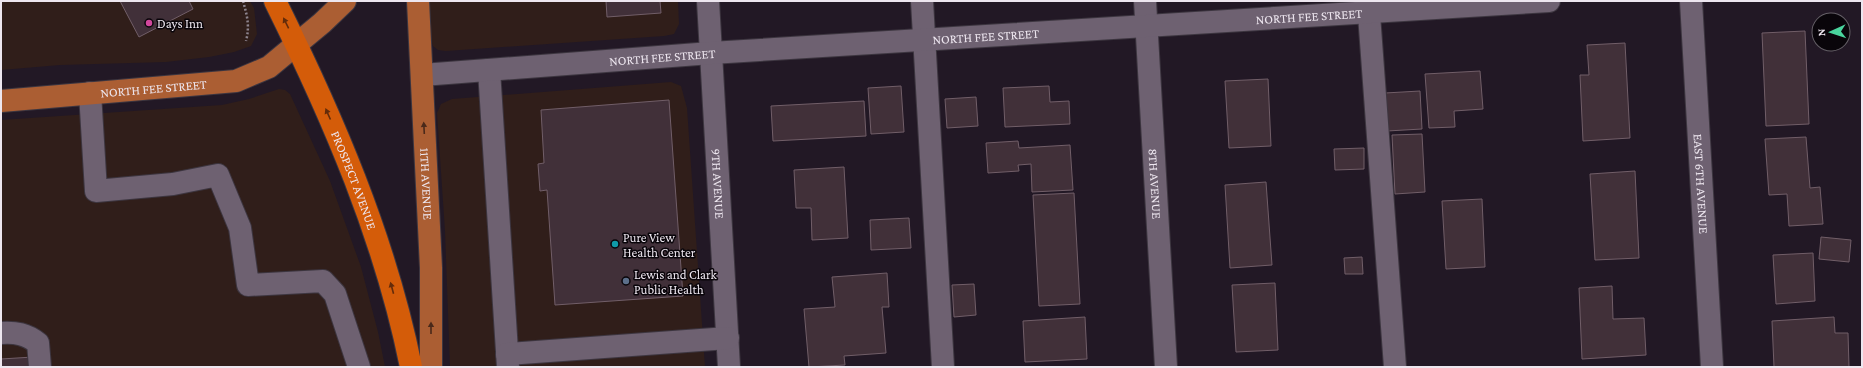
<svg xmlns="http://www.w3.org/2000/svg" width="1863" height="368" font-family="'Crimson Pro',serif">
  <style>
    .commercial { fill: #301e1a }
    .building { fill: #413039; stroke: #715e68 }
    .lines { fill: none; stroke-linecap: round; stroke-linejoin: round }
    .minor-casing { stroke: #3d3640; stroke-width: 24 }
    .major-casing { stroke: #3d3640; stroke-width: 24 }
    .highway-casing { stroke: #3d3640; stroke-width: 24 }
    .path { stroke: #8d848f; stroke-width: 2.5; stroke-dasharray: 2 2; stroke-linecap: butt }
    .minor { stroke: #6e6171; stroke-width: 22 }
    .major { stroke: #ab5e33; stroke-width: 22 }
    .highway { stroke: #d45c09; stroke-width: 22 }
    .oneway { fill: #642c0a }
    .oneway2 { fill: #4a291a }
    .hotel-dot { fill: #d1479c; stroke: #09050a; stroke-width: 1.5 }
    .culture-dot { fill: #0f9aa8; stroke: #09050a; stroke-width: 1.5 }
    .service-dot { fill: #5c6f8a; stroke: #09050a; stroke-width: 1.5 }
    .labels { text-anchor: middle; stroke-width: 3; stroke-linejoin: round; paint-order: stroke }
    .street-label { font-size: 13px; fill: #ede6ef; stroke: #09050a }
    .poi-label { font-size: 13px; fill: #ede6ef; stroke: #09050a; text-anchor: start }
  </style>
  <rect width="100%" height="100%" fill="#221825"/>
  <g class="commercial">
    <polygon points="1,1 250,1 254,8 257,34 251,46 234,52 209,57 166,62 60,65 1,70"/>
    <polygon points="429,1 678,1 679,24 674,34 664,36 446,51 438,50 433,46 430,37"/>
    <polygon points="671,82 681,86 687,108 705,367 450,367 445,231 437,113 441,104 452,99"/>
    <polygon points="279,89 285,90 290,94 330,181 361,267 378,332 385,367 1,367 1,120 222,105 249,99"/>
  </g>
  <g class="building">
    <polygon points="120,1 189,1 193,9 139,37"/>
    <polygon points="606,1 660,1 661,13 607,17"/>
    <polygon points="1805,31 1809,124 1766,126 1762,33"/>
    <polygon points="1625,43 1630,138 1583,141 1580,75 1589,75 1587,45"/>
    <polygon points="1480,71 1483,109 1454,111 1455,127 1429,128 1425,74"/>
    <polygon points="1268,79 1271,146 1229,148 1225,81"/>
    <polygon points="901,86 904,132 871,134 868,88"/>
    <polygon points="1049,86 1050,102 1069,101 1070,124 1005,127 1003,88"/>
    <polygon points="1420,91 1422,129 1387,131 1385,93"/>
    <polygon points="976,97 978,126 947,128 945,99"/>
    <polygon points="669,100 683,296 555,305 547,190 540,191 538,164 544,163 541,110"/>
    <polygon points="864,101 866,136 773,141 771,106"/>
    <polygon points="1422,134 1425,192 1395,194 1392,135"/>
    <polygon points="1806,137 1810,188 1820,187 1823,224 1789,226 1787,194 1769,195 1765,139"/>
    <polygon points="1018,141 1019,148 1070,145 1073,190 1032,192 1031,164 1018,165 1019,171 988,173 986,143"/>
    <polygon points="1364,148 1364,169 1335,170 1334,149"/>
    <polygon points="844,167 848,238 812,240 811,208 796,208 794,170"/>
    <polygon points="1635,171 1639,258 1595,260 1590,174"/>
    <polygon points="1266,182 1272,265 1230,268 1225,185"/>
    <polygon points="1074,193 1080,304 1039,306 1033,195"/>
    <polygon points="1482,199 1485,267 1446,269 1442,201"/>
    <polygon points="909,218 911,248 871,250 870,220"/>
    <polygon points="1821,237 1851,240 1849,262 1819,259"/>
    <polygon points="1813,253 1815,301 1776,304 1773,255"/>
    <polygon points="1362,257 1363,274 1345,274 1344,258"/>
    <polygon points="887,273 889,307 882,307 886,353 844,356 845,365 809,367 804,309 835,307 832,277"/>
    <polygon points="1275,283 1278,350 1236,352 1232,285"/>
    <polygon points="974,284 976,315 954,317 952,285"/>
    <polygon points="1612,286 1613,319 1644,318 1646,355 1582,359 1579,288"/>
    <polygon points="1085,317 1087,359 1025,362 1023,321"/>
    <polygon points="1834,317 1835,333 1848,333 1849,367 1774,367 1772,321"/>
    <polygon points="33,357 33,367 1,367 1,359"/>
  </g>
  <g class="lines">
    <g class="minor-casing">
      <g id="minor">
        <path id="s1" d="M708,1L729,367"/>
        <polyline points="922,1 943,367"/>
        <path id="s2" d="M1145,1L1166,367"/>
        <polyline points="1368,1 1395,367"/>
        <path id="s3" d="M1691,1L1712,367"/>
        <polyline points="489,70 508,367"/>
        <path id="s4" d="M422,75L711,53L1549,1"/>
        <polyline points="90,93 96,191 173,184 218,175 240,228 248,285 323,281 335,294 359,367"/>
        <path d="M1,333C16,332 26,334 38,343L40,367"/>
        <polyline points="507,354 728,338"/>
      </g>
    </g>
    <g class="major-casing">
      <g id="major">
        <path id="s5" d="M418,1L431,268V367"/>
        <path id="s6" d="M1,101L236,81L269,67L322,23L345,1"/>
      </g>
    </g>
    <g class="highway-casing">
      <g id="highway">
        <path id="s7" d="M275,1C333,118 385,238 411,367"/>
      </g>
    </g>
    <path class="path" d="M243,1C247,15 250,26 246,41"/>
    <use href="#minor" class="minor"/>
    <use href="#major" class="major"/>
    <use href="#highway" class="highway"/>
  </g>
  <defs><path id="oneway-solid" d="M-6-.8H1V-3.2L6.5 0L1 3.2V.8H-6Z"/></defs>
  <g class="oneway">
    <use href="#oneway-solid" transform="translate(286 23) rotate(-116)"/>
    <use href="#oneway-solid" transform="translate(328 114) rotate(-114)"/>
    <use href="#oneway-solid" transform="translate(392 288) rotate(-105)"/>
  </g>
  <g class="oneway2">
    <use href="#oneway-solid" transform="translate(424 128) rotate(-93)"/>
    <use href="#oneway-solid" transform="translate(431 328) rotate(-90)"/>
  </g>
  <circle class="hotel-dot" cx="149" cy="23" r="4"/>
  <circle class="culture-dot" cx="615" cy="244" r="4"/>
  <circle class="service-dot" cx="626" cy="281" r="4"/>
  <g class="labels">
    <g class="street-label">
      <text dy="5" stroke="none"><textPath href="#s4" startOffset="889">NORTH FEE STREET</textPath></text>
      <text dy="5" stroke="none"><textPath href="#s4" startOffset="565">NORTH FEE STREET</textPath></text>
      <text dy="5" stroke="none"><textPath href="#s4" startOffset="241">NORTH FEE STREET</textPath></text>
      <text dy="5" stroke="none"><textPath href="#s6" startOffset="153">NORTH FEE STREET</textPath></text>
      <text dy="5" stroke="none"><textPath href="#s7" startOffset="196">PROSPECT AVENUE</textPath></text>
      <text dy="5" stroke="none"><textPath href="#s5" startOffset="183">11TH AVENUE</textPath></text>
      <text dy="5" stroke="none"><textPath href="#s1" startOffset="183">9TH AVENUE</textPath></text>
      <text dy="5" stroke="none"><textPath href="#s2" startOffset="183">8TH AVENUE</textPath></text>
      <text dy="5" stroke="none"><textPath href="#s3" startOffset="183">EAST 6TH AVENUE</textPath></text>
    </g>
    <g class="poi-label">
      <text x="157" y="28">Days Inn</text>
      <text x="623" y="242">Pure View<tspan x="623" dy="15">Health Center</tspan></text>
      <text x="634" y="279">Lewis and Clark<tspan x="634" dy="15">Public Health</tspan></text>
    </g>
  </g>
  <rect width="1863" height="368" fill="none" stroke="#ede6ef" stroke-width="4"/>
  <g transform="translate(1831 32) rotate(267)"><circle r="19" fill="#09050a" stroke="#645f66"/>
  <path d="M0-3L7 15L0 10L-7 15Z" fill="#49d49d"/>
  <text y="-6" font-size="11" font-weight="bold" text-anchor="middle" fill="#ede6ef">N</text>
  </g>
</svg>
